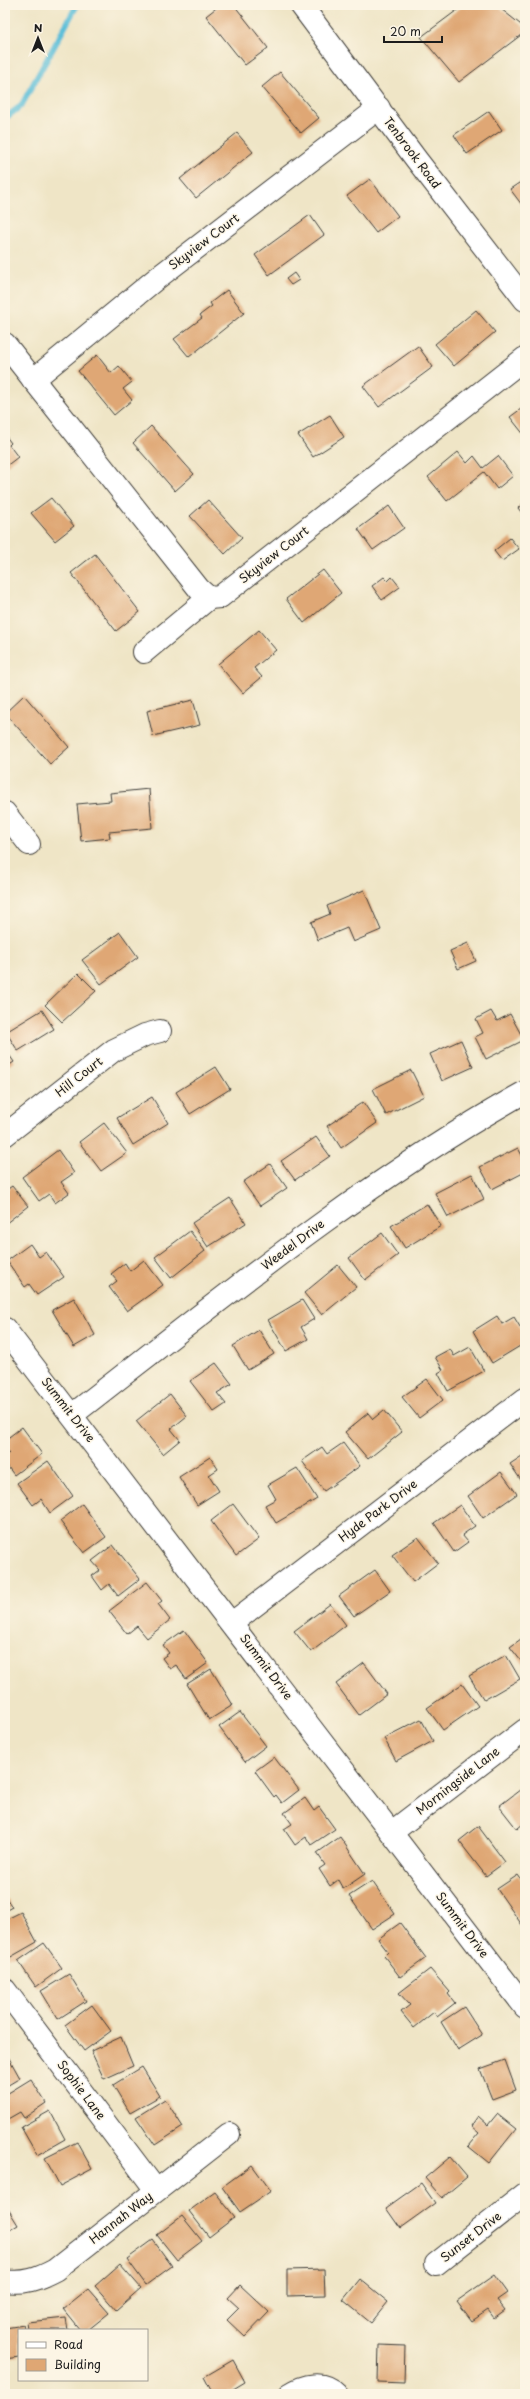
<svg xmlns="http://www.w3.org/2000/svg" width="530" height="2399" font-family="'Playpen Sans',sans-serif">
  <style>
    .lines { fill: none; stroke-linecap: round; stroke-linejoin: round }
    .stream { stroke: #5abed8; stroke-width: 6 }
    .building { fill: #dfa774 }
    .minor-casing { stroke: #3c3a36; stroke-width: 24 }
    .minor { stroke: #fff; stroke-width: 22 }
    .labels { text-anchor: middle; stroke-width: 3; stroke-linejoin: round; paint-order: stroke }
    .street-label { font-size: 12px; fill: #1c1c1c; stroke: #fcf5e5 }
  </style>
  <rect width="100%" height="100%" fill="#fcf5e5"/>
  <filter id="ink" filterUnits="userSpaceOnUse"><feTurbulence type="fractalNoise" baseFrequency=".025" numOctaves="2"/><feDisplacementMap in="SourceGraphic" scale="8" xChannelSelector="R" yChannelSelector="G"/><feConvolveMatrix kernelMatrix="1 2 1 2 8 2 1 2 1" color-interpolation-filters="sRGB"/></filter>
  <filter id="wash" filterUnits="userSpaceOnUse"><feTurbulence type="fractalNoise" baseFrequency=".012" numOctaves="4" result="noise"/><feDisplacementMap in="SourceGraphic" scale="16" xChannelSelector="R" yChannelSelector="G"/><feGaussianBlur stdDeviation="0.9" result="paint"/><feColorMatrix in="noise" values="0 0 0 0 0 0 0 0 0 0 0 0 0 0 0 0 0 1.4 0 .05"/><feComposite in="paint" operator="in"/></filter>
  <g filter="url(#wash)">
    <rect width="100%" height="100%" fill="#efe5c6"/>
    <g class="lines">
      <polyline class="stream" points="5,118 21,106 77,5"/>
    </g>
    <g id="blocks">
      <g class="building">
        <polygon points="220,5 234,5 268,48 245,65 206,16"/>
        <polygon points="464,5 496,5 525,28 525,32 459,82 421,37"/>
        <polygon points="280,72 319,118 301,133 262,87"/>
        <polygon points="489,111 502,130 467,154 454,135"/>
        <polygon points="237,133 253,152 196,198 180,179"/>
        <polygon points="370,179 398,216 376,233 347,196"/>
        <polygon points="525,179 525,209 510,189"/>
        <polygon points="310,215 324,235 269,275 255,255"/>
        <polygon points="294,273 299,280 291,285 286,279"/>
        <polygon points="227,290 244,313 189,357 174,339 202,318 200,315 212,306 210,303"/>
        <polygon points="476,310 495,332 454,366 435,344"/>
        <polygon points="418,346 433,367 379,407 363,386"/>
        <polygon points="97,355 111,373 119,366 132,382 123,389 132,400 114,415 78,371"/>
        <polygon points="525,406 525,436 510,417"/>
        <polygon points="330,415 344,437 313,457 298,435"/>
        <polygon points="151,426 194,474 175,491 133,443"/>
        <polygon points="5,435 11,443 9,445 18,457 5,467"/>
        <polygon points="458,452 467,463 474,456 483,468 498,456 513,476 497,489 484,472 447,501 428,477"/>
        <polygon points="51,498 74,526 55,541 31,513"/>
        <polygon points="208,500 242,538 225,554 190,516"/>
        <polygon points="525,502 525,517 518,508"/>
        <polygon points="389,506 404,528 373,550 358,529"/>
        <polygon points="510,538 519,549 502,561 494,551"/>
        <polygon points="95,554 140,612 116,631 71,573"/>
        <polygon points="323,570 341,593 304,623 286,599"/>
        <polygon points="384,577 388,581 392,577 400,587 382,600 372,586"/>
        <polygon points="259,630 276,650 254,668 262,677 243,693 218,664"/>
        <polygon points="24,695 69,747 50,764 5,713"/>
        <polygon points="193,700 200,725 153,736 147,711"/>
        <polygon points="149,789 152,828 109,832 110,838 81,841 77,804 111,801 110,793"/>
        <polygon points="364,890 381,930 353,942 347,928 318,940 311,922 330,914 327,906"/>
        <polygon points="120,932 138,957 101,984 82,960"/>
        <polygon points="468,943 476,961 458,969 450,951"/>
        <polygon points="78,973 96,991 62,1022 45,1005"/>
        <polygon points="42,1010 54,1029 18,1051 6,1032"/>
        <polygon points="491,1011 497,1021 510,1014 524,1040 486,1059 475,1037 483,1033 476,1019"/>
        <polygon points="461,1040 473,1067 442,1081 430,1054"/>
        <polygon points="5,1049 14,1062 5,1068"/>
        <polygon points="216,1067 230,1089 190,1114 176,1092"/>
        <polygon points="411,1070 424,1096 386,1115 373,1089"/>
        <polygon points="152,1097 168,1123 133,1145 117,1118"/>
        <polygon points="363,1102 377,1123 341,1148 327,1126"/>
        <polygon points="104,1123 127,1153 101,1171 79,1142"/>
        <polygon points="316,1137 330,1156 295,1180 281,1161"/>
        <polygon points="518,1148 525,1161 525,1172 492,1189 480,1167"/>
        <polygon points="58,1150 74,1173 61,1182 69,1193 55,1203 49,1194 39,1201 22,1177"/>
        <polygon points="270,1164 287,1188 260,1206 243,1182"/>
        <polygon points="472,1174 484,1199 448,1217 435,1193"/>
        <polygon points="12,1186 28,1206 5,1224 5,1191"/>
        <polygon points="230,1198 246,1223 208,1247 192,1223"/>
        <polygon points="427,1204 441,1226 405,1248 391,1226"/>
        <polygon points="190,1231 205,1251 171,1278 155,1257"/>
        <polygon points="382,1233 398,1255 365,1280 349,1258"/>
        <polygon points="30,1244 39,1257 46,1252 64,1277 37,1295 29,1284 25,1287 7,1261"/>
        <polygon points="144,1260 163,1285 127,1311 109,1287 117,1281 111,1274 125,1263 130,1271"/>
        <polygon points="338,1265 356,1287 322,1315 304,1293"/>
        <polygon points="74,1298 95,1335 74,1347 52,1310"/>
        <polygon points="302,1300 314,1319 301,1327 308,1339 286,1351 268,1320"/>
        <polygon points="497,1316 502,1324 514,1317 525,1335 525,1343 492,1363 473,1331"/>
        <polygon points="259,1330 274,1354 248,1370 233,1346"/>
        <polygon points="470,1347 484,1371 448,1391 438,1373 443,1370 435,1357 450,1349 454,1356"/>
        <polygon points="216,1363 232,1384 217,1393 226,1404 214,1412 190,1381"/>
        <polygon points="427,1379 443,1400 419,1418 402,1397"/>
        <polygon points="170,1394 187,1416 171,1429 180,1440 163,1454 136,1421"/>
        <polygon points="384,1410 402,1432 368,1459 345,1432 368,1413 373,1419"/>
        <polygon points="22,1427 42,1454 14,1475 5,1463 5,1456 9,1453 5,1448 5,1440"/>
        <polygon points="343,1443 360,1466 324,1491 302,1461 322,1447 327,1454"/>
        <polygon points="525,1454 525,1486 510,1464"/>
        <polygon points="210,1457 218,1469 209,1475 219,1491 197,1505 179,1477"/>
        <polygon points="48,1461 73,1496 50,1513 41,1499 33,1505 17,1483"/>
        <polygon points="297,1468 317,1499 276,1523 265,1505 276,1499 268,1485"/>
        <polygon points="501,1472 517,1494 483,1518 468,1496"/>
        <polygon points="82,1504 106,1537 84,1553 60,1521"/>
        <polygon points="233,1504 259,1539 236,1556 211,1521"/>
        <polygon points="460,1505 475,1526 462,1535 468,1542 454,1552 434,1523"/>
        <polygon points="418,1537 438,1563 413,1582 392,1555"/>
        <polygon points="113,1545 140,1579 118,1596 109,1584 102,1590 92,1576 100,1570 92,1561"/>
        <polygon points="375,1570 390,1591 354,1616 339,1596"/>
        <polygon points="147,1582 162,1601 158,1604 170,1620 147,1638 137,1626 127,1634 109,1611"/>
        <polygon points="330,1604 346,1625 311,1652 294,1631"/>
        <polygon points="184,1630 208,1663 186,1679 176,1665 170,1669 162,1658 169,1653 163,1645"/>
        <polygon points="525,1636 525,1666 510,1647"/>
        <polygon points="506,1655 520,1679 484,1700 469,1676"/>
        <polygon points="364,1663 387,1694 359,1715 336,1684"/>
        <polygon points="211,1669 233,1705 209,1720 187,1684"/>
        <polygon points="462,1684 478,1706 443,1730 427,1708"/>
        <polygon points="240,1712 266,1746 245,1762 219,1727"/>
        <polygon points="421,1719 433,1741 396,1761 384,1738"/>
        <polygon points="274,1757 299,1790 282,1803 276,1795 274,1797 255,1771"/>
        <polygon points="525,1786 525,1822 517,1829 499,1806"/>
        <polygon points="305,1798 314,1811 319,1807 335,1829 311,1845 306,1837 295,1845 284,1829 292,1824 284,1813"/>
        <polygon points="478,1826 505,1862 486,1876 459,1841"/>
        <polygon points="340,1837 365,1874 343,1889 338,1880 330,1886 319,1869 325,1865 317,1853"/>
        <polygon points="518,1875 525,1885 524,1928 497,1889"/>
        <polygon points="372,1881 395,1914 372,1929 349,1896"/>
        <polygon points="5,1896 12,1907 5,1911"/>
        <polygon points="21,1912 37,1942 9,1958 5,1950 5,1920"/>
        <polygon points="400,1923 426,1958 400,1977 384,1956 388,1952 378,1939"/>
        <polygon points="44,1943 62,1968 36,1987 18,1961"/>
        <polygon points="430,1969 450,1992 448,1994 455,2003 437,2017 434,2012 414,2028 401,2012 410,2005 399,1993"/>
        <polygon points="69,1974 86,2001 58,2019 41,1991"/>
        <polygon points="92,2005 111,2031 84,2051 65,2025"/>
        <polygon points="464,2007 482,2035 458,2050 441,2022"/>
        <polygon points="121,2037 133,2066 104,2079 91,2051"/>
        <polygon points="5,2051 20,2078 5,2087"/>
        <polygon points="505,2060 516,2090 492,2099 480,2069"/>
        <polygon points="142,2067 160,2096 130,2113 113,2085"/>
        <polygon points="31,2079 46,2103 24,2118 20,2112 6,2120 5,2095"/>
        <polygon points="165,2099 183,2127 155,2145 136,2117"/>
        <polygon points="50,2111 65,2139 37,2155 21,2127"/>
        <polygon points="497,2114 516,2129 489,2163 468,2146 479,2133 471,2126 478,2116 488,2125"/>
        <polygon points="77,2142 92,2169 60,2186 45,2158"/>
        <polygon points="450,2157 467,2177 442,2198 425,2178"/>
        <polygon points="252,2165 271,2191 240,2212 222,2187"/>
        <polygon points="421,2183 435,2203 400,2228 386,2208"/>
        <polygon points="215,2192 235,2217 209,2237 189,2211"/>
        <polygon points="5,2204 18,2225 5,2233"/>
        <polygon points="182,2216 202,2241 177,2260 157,2235"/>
        <polygon points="153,2240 172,2266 146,2285 127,2259"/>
        <polygon points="120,2264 141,2288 116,2310 95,2286"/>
        <polygon points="324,2269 325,2295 287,2296 287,2270"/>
        <polygon points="494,2275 507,2293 497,2300 505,2310 494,2318 488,2310 472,2321 457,2301"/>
        <polygon points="360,2279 388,2302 371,2323 343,2300"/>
        <polygon points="240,2285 269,2312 245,2337 227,2320 239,2308 228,2298"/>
        <polygon points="88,2289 109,2313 88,2330 80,2330 63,2309"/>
        <polygon points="66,2318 68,2330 28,2330 27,2322"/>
        <polygon points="24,2325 25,2330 19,2330 19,2357 5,2359 5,2328"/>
        <polygon points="379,2345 405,2346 404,2383 378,2382"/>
        <polygon points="233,2360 245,2382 225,2394 213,2394 204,2377"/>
      </g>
    </g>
  </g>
  <g filter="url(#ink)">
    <use href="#blocks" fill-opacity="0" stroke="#3c3a36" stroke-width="1"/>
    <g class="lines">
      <g class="minor-casing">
        <g id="minor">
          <polyline points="301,5 416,159 525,300"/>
          <polyline points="5,344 199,589 209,598 220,597 525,358"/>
          <polyline points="33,380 156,279 379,108"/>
          <polyline points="144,652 209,598"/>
          <polyline points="5,813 29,844"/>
          <polyline points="5,1135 114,1050 145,1035 160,1031"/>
          <polyline points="5,1329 525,2007"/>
          <path d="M72,1415C219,1301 362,1183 525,1092"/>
          <polyline points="232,1623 525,1399"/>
          <polyline points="392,1832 525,1730"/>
          <polyline points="5,1990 156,2190"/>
          <polyline points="436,2264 525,2194"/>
          <path d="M5,2281C24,2284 38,2279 55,2270L229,2134"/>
          <path d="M290,2394C304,2385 323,2380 336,2394"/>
        </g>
      </g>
      <use href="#minor" class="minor"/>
    </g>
  </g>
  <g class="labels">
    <g class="street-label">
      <text transform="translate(412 153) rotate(53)" y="4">Tenbrook Road</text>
      <text transform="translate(204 242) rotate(-37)" y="4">Skyview Court</text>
      <text transform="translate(274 555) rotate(-38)" y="4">Skyview Court</text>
      <text transform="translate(79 1077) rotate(-38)" y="4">Hill Court</text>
      <text transform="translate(293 1245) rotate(-37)" y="4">Weedel Drive</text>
      <text transform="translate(68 1410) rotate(52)" y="4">Summit Drive</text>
      <text transform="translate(378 1511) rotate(-37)" y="4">Hyde Park Drive</text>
      <text transform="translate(266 1667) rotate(53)" y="4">Summit Drive</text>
      <text transform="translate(458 1781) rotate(-38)" y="4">Morningside Lane</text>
      <text transform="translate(462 1925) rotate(53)" y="4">Summit Drive</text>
      <text transform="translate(81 2090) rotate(53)" y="4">Sophie Lane</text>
      <text transform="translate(121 2218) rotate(-38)" y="4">Hannah Way</text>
      <text transform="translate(471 2237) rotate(-38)" y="4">Sunset Drive</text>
    </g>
  </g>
  <rect width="530" height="2399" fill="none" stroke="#fcf5e5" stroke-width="20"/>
  <rect x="18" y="2329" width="130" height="52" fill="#fcf5e5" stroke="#a29e95"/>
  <rect x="26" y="2342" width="20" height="6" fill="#ffffff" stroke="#a29e95"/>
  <text x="54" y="2349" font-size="12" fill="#1c1c1c">Road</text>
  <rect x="26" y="2359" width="20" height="12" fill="#dfa774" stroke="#a29e95"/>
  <text x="54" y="2369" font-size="12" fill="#1c1c1c">Building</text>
  <g transform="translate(38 38)" stroke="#fcf5e5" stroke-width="3" paint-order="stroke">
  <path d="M0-3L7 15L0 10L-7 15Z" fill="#1c1c1c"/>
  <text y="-6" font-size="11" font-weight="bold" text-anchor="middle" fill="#1c1c1c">N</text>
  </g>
  <path d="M384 36v6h58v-6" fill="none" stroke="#1c1c1c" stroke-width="2"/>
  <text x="390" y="36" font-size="12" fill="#1c1c1c" stroke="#fcf5e5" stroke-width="3" paint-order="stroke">20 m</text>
</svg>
